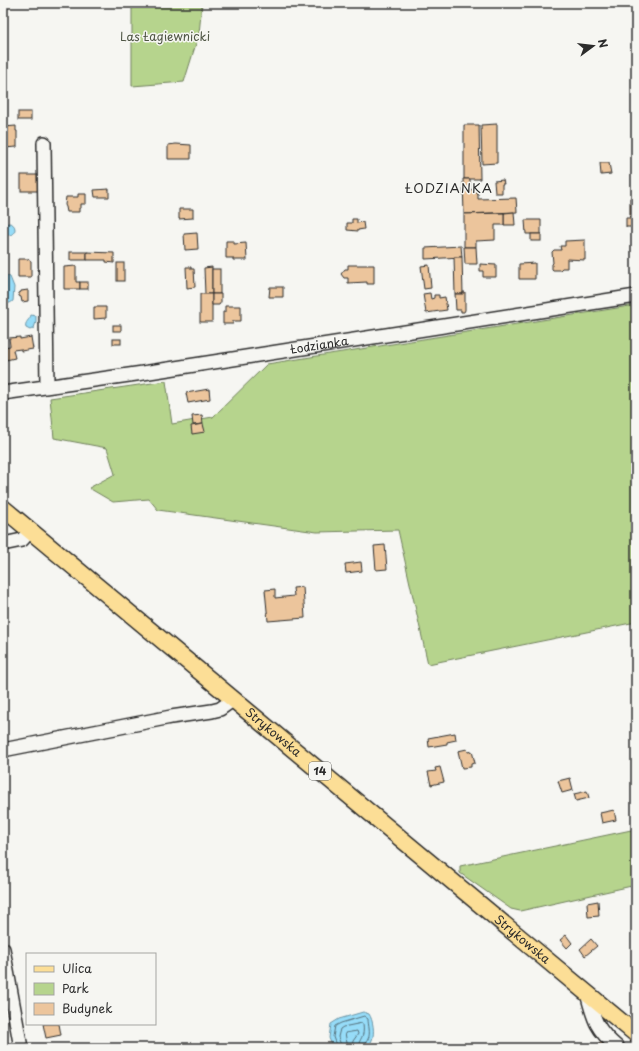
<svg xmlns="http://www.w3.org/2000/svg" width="639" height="1051" font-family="'Playpen Sans',sans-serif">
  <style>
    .green { fill: #b6d48d; stroke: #70805c }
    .water { fill: #96dcf8; stroke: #6b95a6 }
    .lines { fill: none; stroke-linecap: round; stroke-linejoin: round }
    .shore { stroke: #56727d; stroke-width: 1 }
    .building { fill: #ecc59c; stroke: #2b2b2b }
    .minor-casing { stroke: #2b2b2b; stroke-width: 16 }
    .major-casing { stroke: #2b2b2b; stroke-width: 19 }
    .minor { stroke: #f6f6f2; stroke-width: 13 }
    .major { stroke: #fcde96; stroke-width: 16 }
    .labels { text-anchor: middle; stroke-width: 3; stroke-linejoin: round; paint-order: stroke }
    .shield { fill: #f6f6f2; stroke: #686867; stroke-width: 1 }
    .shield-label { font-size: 11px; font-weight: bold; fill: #2b2b2b }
    .park-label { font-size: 12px; fill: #4e5544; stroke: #f6f6f2 }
    .street-label { font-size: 12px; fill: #2b2b2b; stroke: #f6f6f2 }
    .neighbourhood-label { font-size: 13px; letter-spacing: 1px; fill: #2b2b2b; stroke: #f6f6f2 }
  </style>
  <rect width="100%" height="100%" fill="#f6f6f2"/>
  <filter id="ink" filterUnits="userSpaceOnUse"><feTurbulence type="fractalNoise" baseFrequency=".025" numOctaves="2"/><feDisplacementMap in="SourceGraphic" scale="8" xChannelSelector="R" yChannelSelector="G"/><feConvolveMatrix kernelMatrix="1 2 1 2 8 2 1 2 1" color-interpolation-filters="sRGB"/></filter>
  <g filter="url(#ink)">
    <g class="green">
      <polygon points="132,3 202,3 199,34 184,82 132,86"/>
      <polygon points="636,305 636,622 428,664 398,530 317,532 158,510 149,499 113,502 89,488 115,474 107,448 54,438 50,398 166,381 172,424 213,417 267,364"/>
      <polygon points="636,829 636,885 520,911 511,909 460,873 460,866"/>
    </g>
    <g class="water">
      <circle cx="9" cy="229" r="6"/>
      <polygon points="3,274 10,277 14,287 13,301 10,303 3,303"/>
      <path d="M31,315L36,316V322L34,328L30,330L26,328C24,322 30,320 31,315Z"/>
      <path d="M363,1012L369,1014C373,1020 375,1033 372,1040C371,1043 368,1046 366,1048H333L329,1038L331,1024L339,1019Z"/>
    </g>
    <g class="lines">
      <g class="shore">
        <path d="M337,1048L333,1037L335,1026L341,1023L364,1016L368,1019C368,1025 371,1033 368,1039C366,1043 364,1043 363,1048"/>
        <path d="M342,1048L338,1037L340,1029L343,1027L362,1023L363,1024C365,1039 359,1037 358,1048"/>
        <polyline points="348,1048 345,1033 357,1031 358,1034 353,1041 352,1048"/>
      </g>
    </g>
    <g class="building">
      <rect x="18" y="112" width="13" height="8"/>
      <polygon points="497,124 497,163 482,164 481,125"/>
      <polygon points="464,125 479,125 480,179 464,179"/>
      <polygon points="16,126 16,131 17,131 17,147 4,148 3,144 4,127"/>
      <polygon points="176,144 191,145 191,159 168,159 168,145"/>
      <polygon points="600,163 609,163 611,174 601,175"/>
      <rect x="21" y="175" width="18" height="16"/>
      <polygon points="463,179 470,179 470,190 475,189 478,194 478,199 516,198 517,212 464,214"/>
      <polygon points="503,180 504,184 502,184 502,193 495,193 494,181"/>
      <polygon points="109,189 109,197 95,197 94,190"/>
      <polygon points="78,194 86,194 86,204 81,204 81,208 79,208 79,212 67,212 66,207 65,205 66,197 78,197"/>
      <polygon points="630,198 636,198 636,227 626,227 626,218 630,218"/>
      <polygon points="179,209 193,209 193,218 179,219"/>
      <polygon points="514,212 515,225 504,225 504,213"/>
      <polygon points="504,213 504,225 495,225 495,240 476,241 476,247 464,247 464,214"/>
      <polygon points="352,219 357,219 357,223 363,222 364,229 358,230 358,231 347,230 347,223 352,223"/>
      <polygon points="525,220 541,220 541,234 526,234"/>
      <polygon points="197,233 198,249 185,250 184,234"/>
      <rect x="531" y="234" width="10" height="7"/>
      <polygon points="585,240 585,260 567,259 567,268 562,268 560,270 553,270 552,269 552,264 553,263 552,252 554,250 561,250 560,246 565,246 565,241"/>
      <polygon points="226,241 234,241 234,244 246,243 247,260 233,260 233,258 226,258"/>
      <polygon points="461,246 462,257 425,259 425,248"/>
      <polygon points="464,247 476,247 477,264 465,264"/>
      <rect x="70" y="252" width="17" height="8"/>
      <polygon points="87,252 114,253 114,263 106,262 106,260 87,260"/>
      <polygon points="454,257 462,257 463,294 455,294"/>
      <polygon points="18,259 28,259 31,261 31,277 18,277"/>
      <rect x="117" y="263" width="7" height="18"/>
      <polygon points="535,263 535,279 519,279 519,264"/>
      <polygon points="480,264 496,265 496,277 483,277 483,271 480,271"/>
      <polygon points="348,265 374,265 374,284 367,284 367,282 348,283 348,278 344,278 341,274 345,269 348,269"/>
      <polygon points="429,265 431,288 424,289 421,266"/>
      <polygon points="76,266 76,282 80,282 80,289 64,289 64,267"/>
      <polygon points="186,267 191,267 191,269 194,269 195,287 187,288"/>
      <polygon points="212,267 212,294 205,294 204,268"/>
      <rect x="212" y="269" width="8" height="25"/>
      <rect x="80" y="282" width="8" height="7"/>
      <polygon points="270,287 283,287 283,297 269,297"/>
      <polygon points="28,290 28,301 22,302 21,297 19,296 19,293 21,292 21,291"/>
      <polygon points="463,292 465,292 465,310 464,312 461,312 461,310 456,310 455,294 463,294"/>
      <polygon points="430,293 431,299 434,298 434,295 439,295 439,298 445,297 447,310 426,313 423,294"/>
      <rect x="200" y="294" width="12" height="28"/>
      <polygon points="212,294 221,294 221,302 219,305 212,305"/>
      <polygon points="225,306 241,306 241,321 233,321 233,324 223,324 223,312 225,312"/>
      <polygon points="94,307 106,307 106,318 94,319"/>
      <rect x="113" y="325" width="8" height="6"/>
      <polygon points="20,337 20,339 31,337 33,349 21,351 21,349 13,350 15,358 6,360 4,347 10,346 9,338"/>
      <rect x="113" y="339" width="8" height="5"/>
      <polygon points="209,389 210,399 188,403 186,393"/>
      <polygon points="202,415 203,424 193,425 192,416"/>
      <polygon points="203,424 205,432 192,434 191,426"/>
      <polygon points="385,545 387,569 376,570 374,546"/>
      <polygon points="361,562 362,571 346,573 345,564"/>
      <polygon points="303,587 305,618 268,621 265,590 275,589 275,598 294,596 293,588"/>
      <polygon points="455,733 456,740 447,742 447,744 429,747 428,738"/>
      <polygon points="467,749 468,752 472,751 475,763 471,764 471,767 462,768 458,751"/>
      <polygon points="440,767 444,782 431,785 428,772 436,771 435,768"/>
      <polygon points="570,778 573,790 562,793 558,781"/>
      <polygon points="587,791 589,798 576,801 574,794"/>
      <polygon points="614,810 616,820 602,823 600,813"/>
      <polygon points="598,901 599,916 588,917 587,903"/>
      <polygon points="566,935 572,943 567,948 560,940"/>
      <polygon points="591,939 597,946 585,956 580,949"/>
      <polygon points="43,1024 59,1024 61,1035 46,1038"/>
      <polygon points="601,1041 609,1048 596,1048"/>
    </g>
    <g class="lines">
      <g class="minor-casing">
        <g id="minor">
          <polyline points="44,143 47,386"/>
          <path id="s1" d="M3,393L143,373L636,296"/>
          <polyline points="3,544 22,540 30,531"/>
          <polyline points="3,750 171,717 212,711 220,709 234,699"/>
          <polyline points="3,949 21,1048"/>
          <path d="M587,993C594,1020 596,1029 618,1048"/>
        </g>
      </g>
      <g class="major-casing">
        <g id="major">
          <path id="s2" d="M3,508L636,1034"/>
        </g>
      </g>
      <use href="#minor" class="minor"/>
      <use href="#major" class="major"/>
    </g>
  </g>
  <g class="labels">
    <rect class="shield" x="309" y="762" width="22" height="18" rx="3"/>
    <g class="shield-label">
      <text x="320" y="775">14</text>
    </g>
    <g class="park-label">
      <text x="165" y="41">Las Łagiewnicki</text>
    </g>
    <g class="street-label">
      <text dy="4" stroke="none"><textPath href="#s1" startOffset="320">Łodzianka</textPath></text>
      <text dy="4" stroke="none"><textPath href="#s2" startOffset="351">Strykowska</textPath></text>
      <text dy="4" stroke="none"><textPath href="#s2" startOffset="675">Strykowska</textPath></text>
    </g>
    <g class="neighbourhood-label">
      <text x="449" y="193">ŁODZIANKA</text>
    </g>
  </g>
  <rect width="639" height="1051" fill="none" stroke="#f6f6f2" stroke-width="16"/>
  <rect x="8" y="8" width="623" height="1035" fill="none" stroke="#2b2b2b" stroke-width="1.5" filter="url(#ink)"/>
  <rect x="26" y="953" width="130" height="72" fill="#f6f6f2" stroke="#a5a5a2"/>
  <rect x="34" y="966" width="20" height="6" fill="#fcde96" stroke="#a5a5a2"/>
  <text x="62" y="973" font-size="12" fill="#2b2b2b">Ulica</text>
  <rect x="34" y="983" width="20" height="12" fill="#b6d48d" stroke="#a5a5a2"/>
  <text x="62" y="993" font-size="12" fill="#2b2b2b">Park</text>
  <rect x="34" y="1003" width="20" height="12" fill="#ecc59c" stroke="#a5a5a2"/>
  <text x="62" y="1013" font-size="12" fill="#2b2b2b">Budynek</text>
  <g transform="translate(593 46) rotate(75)" stroke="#f6f6f2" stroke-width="3" paint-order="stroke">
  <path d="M0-3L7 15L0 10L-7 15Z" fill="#2b2b2b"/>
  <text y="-6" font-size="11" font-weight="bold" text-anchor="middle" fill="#2b2b2b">N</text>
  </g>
</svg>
